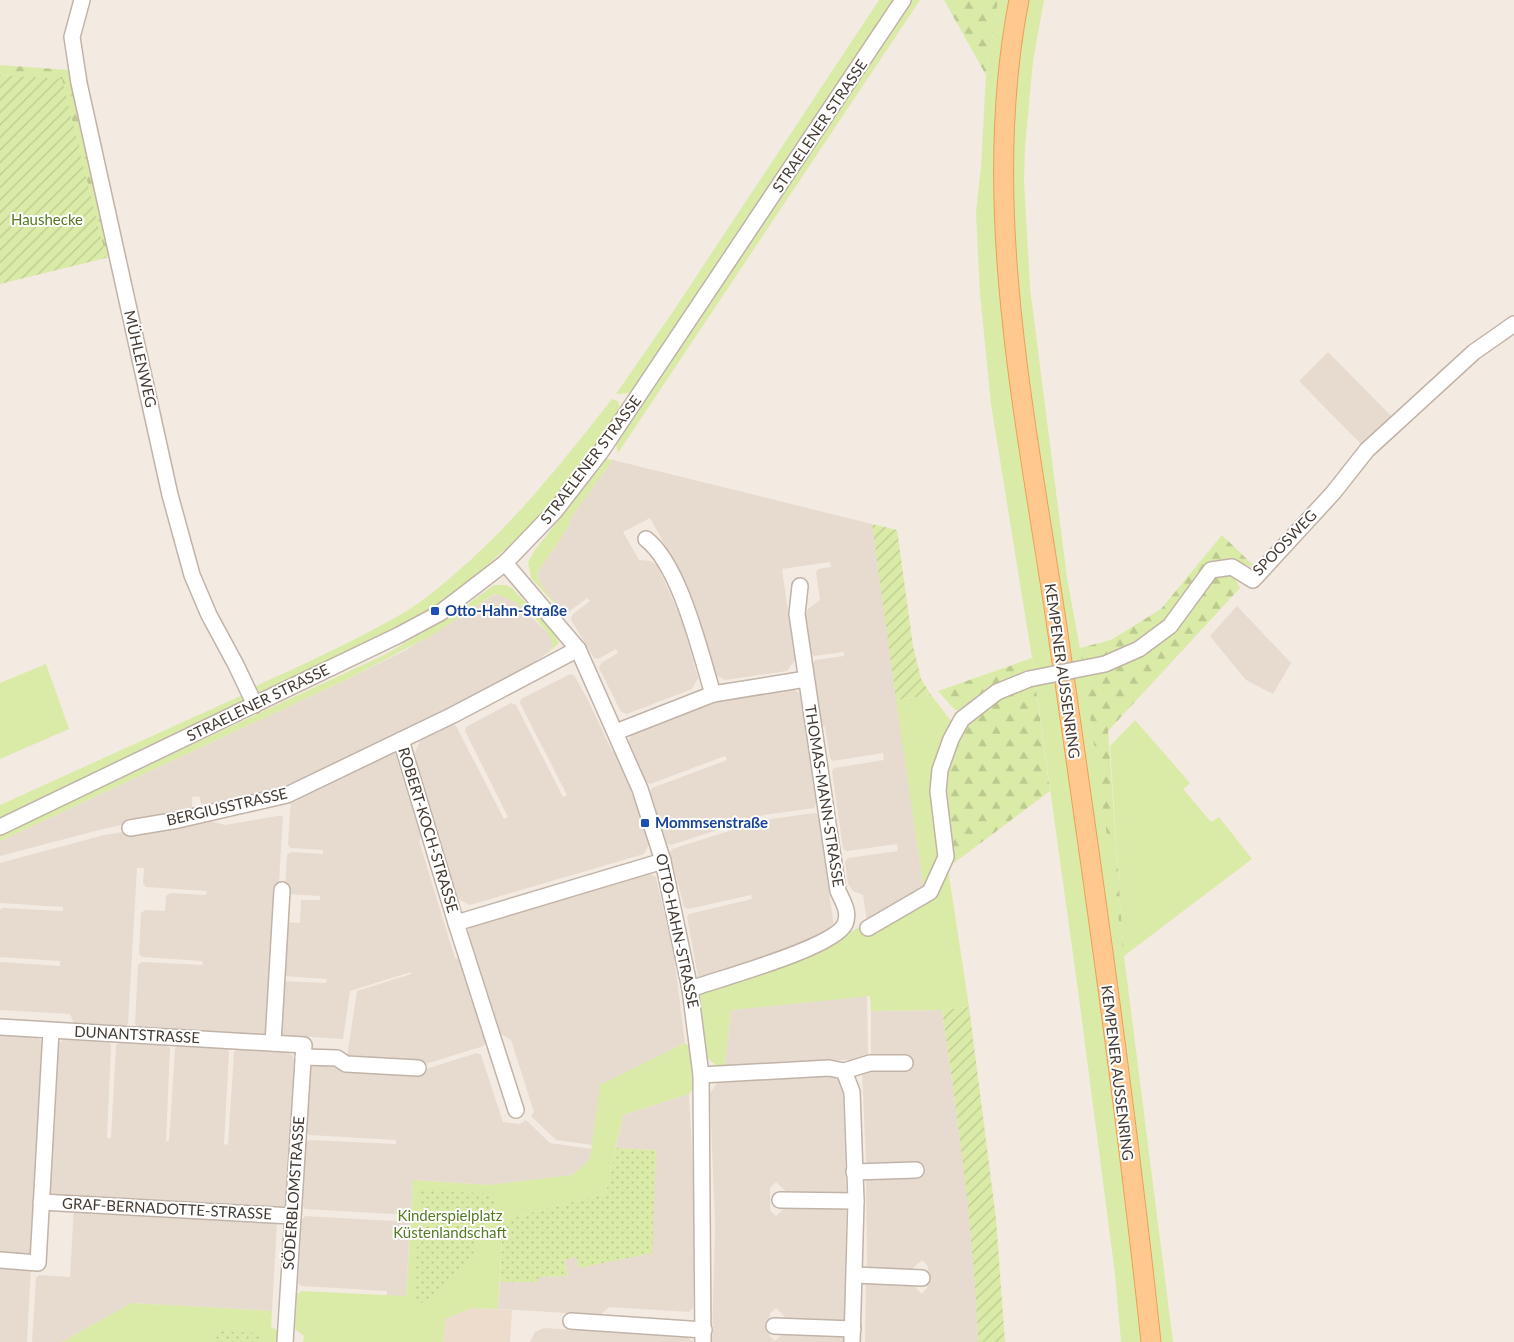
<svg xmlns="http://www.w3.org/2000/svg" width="1514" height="1342" font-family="Lato,sans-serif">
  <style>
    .residential { fill: #e7dbd0 }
    .education { fill: #eddccb }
    .grass { fill: #daeba7 }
    .forest { fill: url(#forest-firs) }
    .park { fill: url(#park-dots) }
    .garden { fill: url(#garden-furrows) }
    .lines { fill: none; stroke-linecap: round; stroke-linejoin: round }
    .minor-casing { stroke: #c1b3a7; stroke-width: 18 }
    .major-casing { stroke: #eca057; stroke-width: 21 }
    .minor { stroke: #fff; stroke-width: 15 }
    .major { stroke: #ffc88f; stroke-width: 19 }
    .minor-bridge-casing { stroke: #c1b3a7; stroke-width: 18; stroke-linecap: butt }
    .minor-bridge { stroke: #fff; stroke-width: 15 }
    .transit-dot { fill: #1a4fb4; stroke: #fff; stroke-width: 2 }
    .labels { text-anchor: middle; stroke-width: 4; stroke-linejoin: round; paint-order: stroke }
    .street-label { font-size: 15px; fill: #443a32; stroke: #fff }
    .park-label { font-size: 15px; fill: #557a22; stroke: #fff }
    .transit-label { font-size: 15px; font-weight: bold; fill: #164399; stroke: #fff; text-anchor: start }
  </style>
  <defs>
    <pattern id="forest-firs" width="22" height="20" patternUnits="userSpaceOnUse" patternTransform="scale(1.25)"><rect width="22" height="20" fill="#daeba7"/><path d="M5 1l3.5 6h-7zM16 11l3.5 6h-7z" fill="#bcca90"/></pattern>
    <pattern id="park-dots" width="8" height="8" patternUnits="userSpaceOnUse" patternTransform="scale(1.25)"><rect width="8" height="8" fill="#daeba7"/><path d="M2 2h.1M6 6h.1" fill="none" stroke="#bcca90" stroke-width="1.8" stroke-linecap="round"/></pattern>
    <pattern id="garden-furrows" width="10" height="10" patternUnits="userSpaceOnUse" patternTransform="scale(1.25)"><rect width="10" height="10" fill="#daeba7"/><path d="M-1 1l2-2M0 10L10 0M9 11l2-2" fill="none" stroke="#bcca90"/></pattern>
  </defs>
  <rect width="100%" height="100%" fill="#f3eae2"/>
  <g class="residential">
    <polygon points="1328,352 1394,419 1364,447 1299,381"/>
    <polygon points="613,460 872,524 924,891 867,923 863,895 853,891 848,884 845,862 848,858 898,851 897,844 847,851 843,849 832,771 834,768 884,760 883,753 833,761 830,758 825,727 821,724 812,664 815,660 844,656 844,652 814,656 810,653 805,616 808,609 820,600 816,572 818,569 831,567 830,562 782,569 795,660 787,671 725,680 714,674 696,613 677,567 650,518 623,532 639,560 651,561 657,565 681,618 698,678 692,689 627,714 621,712 599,668 601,663 618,653 616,649 598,659 594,658 571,620 572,615 590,601 587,598 566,614 563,613 541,585 537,573 571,523 569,520"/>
    <polygon points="495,594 505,595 514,600 550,635 553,644 549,652 522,670 293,787 207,807 201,803 199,796 192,797 192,810 103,829 0,856 0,841 350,678 406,650"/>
    <polygon points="1237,606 1291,663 1273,694 1246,680 1210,636"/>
    <polygon points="570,674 574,675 589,702 612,751 617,752 650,843 644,854 470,905 458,899 413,756 420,741 452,724 456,726 504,819 508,817 465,731 466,727 511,703 516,705 563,797 567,795 520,703 521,699"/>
    <polygon points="790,686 800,694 816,804 814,808 764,815 671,845 667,843 650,792 652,788 727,760 725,756 650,784 646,782 629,741 634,728 719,698"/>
    <polygon points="394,750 421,836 419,841 455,958 460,960 486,1042 484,1046 425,1064 350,1060 347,1057 357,991 411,974 411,972 350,991 343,1039 280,1035 283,981 326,983 327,979 283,976 287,922 300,923 301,900 320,900 320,896 288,894 285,891 287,855 291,852 323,854 323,850 291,848 288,845 291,797"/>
    <polygon points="814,813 818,815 834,927 811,943 701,979 698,977 687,917 689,914 752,899 751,895 688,909 684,907 670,853 672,849 764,820"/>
    <polygon points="277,816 283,816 270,1031 267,1035 138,1027 135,1024 138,965 142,962 203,965 202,961 142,957 139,954 141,913 145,910 165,911 166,896 170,893 206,895 207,891 146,887 143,883 144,868 137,868 128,1023 125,1026 74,1023 70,1014 0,1010 0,962 60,966 60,961 0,957 0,910 3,908 63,911 63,907 0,903 0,863 104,835 207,820 225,825"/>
    <polygon points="650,874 656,877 674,955 685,1043 601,1085 592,1145 556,1140 531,1116 534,1112 511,1040 501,1034 468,932 471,926"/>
    <polygon points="867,996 868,1056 862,1059 725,1066 731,1010"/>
    <polygon points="942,1010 968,1193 976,1284 978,1342 865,1342 866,1283 908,1280 922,1294 927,1288 928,1266 922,1260 910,1271 870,1270 867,1268 866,1178 869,1166 866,1162 862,1072 871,1056 871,1011"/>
    <polygon points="0,1035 38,1038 44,1044 31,1256 0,1258"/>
    <polygon points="64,1039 109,1042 111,1045 107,1138 111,1138 116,1045 119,1042 167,1045 170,1048 166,1141 169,1141 175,1048 178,1046 226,1048 229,1052 224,1144 228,1145 234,1052 237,1049 286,1052 292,1055 294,1061 286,1209 53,1198 48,1193 57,1045"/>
    <polygon points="477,1053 481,1055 503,1122 520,1124 526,1120 550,1143 592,1149 590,1159 573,1175 489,1185 413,1180 411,1215 305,1209 302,1206 306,1142 309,1140 396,1144 396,1140 309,1135 307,1132 310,1068 314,1065 419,1071"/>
    <polygon points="834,1076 843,1085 846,1191 843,1195 790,1195 776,1182 770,1188 770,1210 776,1216 788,1205 846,1207 845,1320 842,1323 789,1321 776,1308 770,1313 769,1335 775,1341 786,1331 845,1335 844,1342 712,1342 715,1226 710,1093 718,1082"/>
    <polygon points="689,1094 695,1213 693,1308 689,1312 609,1307 600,1315 498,1309 500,1282 538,1282 538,1277 568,1276 564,1260 576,1257 579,1268 655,1150 616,1148 623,1115"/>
    <polygon points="74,1207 277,1222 272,1311 132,1303 62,1342 32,1342 36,1278 39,1275 70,1277"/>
    <polygon points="305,1216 410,1222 406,1297 387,1295 387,1291 301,1286 298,1283 302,1219"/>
    <polygon points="0,1263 31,1265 27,1342 0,1342"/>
    <polygon points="544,1328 687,1337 694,1342 530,1342 535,1332"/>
  </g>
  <polygon class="education" points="472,1308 512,1310 510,1342 443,1342 445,1319"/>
  <g class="grass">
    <polygon points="879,0 896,0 633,393 616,394 672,313"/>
    <polygon points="910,0 920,0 618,453 616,445"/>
    <polygon points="998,0 1011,0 997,123 1088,892 1145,1342 1121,1342 1115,1274 1079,998 1032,658 991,404 980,293 976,212 981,167 986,75"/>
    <polygon points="1028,0 1044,0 1033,61 1025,147 1024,181 1030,288 1067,578 1083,665 1123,946 1110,746 1135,720 1190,783 1183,789 1211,822 1219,817 1252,859 1124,956 1173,1342 1157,1342 1023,352 1009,179 1010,142 1022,37"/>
    <path d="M612,399L618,401L620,410L577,470L533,524L465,585L425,614L264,697L256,693L252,688C301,665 351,643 398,616C420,604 440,587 458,571C517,520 564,460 612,399Z"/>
    <polygon points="607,459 613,460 569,520 571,523 537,573 541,585 563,613 531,578 528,562 535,550"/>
    <path d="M494,585H506L512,588L555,634L559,643L549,652L553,644C547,625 514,596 494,594L434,634L350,678L0,841V834L384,655L451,616Z"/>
    <polygon points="46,664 69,729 0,759 0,683"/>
    <polygon points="247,693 246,704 0,821 0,805"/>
    <polygon points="931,695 952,722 948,869 969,1007 942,1010 871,1011 870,996 731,1010 725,1066 717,1066 707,1058 700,993 816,951 924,891 896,700"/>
    <polygon points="685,1043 689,1046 693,1089 689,1094 623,1115 606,1193 503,1220 498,1309 472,1308 445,1319 443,1342 303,1342 304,1336 295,1329 297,1294 301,1291 406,1296 413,1180 489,1185 573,1175 590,1159 600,1085"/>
    <polygon points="132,1303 272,1311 271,1327 279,1331 278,1342 62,1342"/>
  </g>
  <g class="forest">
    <polygon points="944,0 998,0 986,75"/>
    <polygon points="0,65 68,70 73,65 114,256 106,258 62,80 0,75"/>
    <path d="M1222,535L1257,569C1239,562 1223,556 1207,569L1156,632L1135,648L1083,665L1080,648L1111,640L1161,609Z"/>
    <polygon points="1223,573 1234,576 1240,588 1108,731 1124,956 1084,674 1125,661 1215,576"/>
    <polygon points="1032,658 1034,673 963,710 955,710 938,691"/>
    <polygon points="1035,682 1050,791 954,863 947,833 943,788 956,740 987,703"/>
  </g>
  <g class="park">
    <polygon points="616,1148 656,1150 652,1253 579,1268 576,1257 564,1260 568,1276 539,1277 538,1282 500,1282 503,1220 606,1193"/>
    <polygon points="420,1190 498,1194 473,1254 439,1293 414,1307"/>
    <polygon points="223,1331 258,1333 262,1342 216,1342 216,1335"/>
  </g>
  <g class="garden">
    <polygon points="0,75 62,79 106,258 0,284"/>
    <polygon points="872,524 897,530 913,646 921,679 931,695 896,700"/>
    <path d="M969,1007L996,1219L1005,1342H978C974,1230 958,1121 942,1010Z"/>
  </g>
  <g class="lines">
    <g class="minor-casing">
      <g id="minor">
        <polyline points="82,0 72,37 79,83 170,495 192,575 209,615 236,665 255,705"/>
        <path d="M646,539C680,565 700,652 713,694"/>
        <polyline points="505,563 578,649 640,789 663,861 690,989 701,1075 703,1342"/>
        <polyline points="1105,664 1139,649 1170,626 1211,570 1232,567 1253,580 1333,493 1367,450 1474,352 1514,324"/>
        <polyline points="616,732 713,694 806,679"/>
        <polyline points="401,740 456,923 516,1110"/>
        <polyline points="0,827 399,635 440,613 505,563 555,511 600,453 903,0"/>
        <polyline points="130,828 178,820 287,795 453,715 578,649"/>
        <polyline points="456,923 663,861"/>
        <polyline points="868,928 930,892 946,857 938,791 940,770 951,739 962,719 997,692 1029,679"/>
        <path d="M690,989C718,979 834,948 845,924C850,912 843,902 838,891L797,614L800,586"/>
        <polyline points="0,1027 304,1045 285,1342"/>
        <polyline points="273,1043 282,890"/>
        <polyline points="303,1057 337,1058 346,1064 418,1068"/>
        <polyline points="844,1071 870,1063 905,1063"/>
        <polyline points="701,1075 829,1068 844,1071 852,1092 856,1201 852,1342"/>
        <polyline points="854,1172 916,1170"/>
        <polyline points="780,1200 856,1201"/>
        <polyline points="41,1202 292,1216"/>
        <polyline points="0,1260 38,1263 51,1031"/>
        <polyline points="855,1275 922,1278"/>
        <polyline points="571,1321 704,1330"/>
        <polyline points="774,1326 853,1329"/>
      </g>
    </g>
    <g class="major-casing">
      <path id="major" d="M1019,0C978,207 1028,429 1058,634C1092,870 1126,1106 1151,1342"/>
    </g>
    <use href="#minor" class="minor"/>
    <use href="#major" class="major"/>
    <g class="minor-bridge-casing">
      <polyline id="minor-bridge" points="1029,679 1105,664"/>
    </g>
    <use href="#minor-bridge" class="minor-bridge"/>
  </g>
  <g class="transit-dot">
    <rect x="430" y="606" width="10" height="10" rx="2.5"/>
    <rect x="640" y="818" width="10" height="10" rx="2.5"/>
  </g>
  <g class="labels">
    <g class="street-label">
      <text transform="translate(820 126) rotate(-56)" y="5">STRAELENER STRASSE</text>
      <text transform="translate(140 359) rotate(77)" y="5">MÜHLENWEG</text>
      <text transform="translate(591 460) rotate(-53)" y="5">STRAELENER STRASSE</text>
      <text transform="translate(1285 543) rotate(-46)" y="5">SPOOSWEG</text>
      <text transform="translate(1062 671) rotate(82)" y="5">KEMPENER AUSSENRING</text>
      <text transform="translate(258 703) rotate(-26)" y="5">STRAELENER STRASSE</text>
      <text transform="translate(824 796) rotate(81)" y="5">THOMAS-MANN-STRASSE</text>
      <text transform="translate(227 807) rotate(-13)" y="5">BERGIUSSTRASSE</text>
      <text transform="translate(428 830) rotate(73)" y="5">ROBERT-KOCH-STRASSE</text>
      <text transform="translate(677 931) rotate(78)" y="5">OTTO-HAHN-STRASSE</text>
      <text transform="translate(137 1035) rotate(3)" y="5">DUNANTSTRASSE</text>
      <text transform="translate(1117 1073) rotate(83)" y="5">KEMPENER AUSSENRING</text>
      <text transform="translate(294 1193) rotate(-86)" y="5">SÖDERBLOMSTRASSE</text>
      <text transform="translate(167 1209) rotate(3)" y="5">GRAF-BERNADOTTE-STRASSE</text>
    </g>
    <g class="park-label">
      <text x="47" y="225">Haushecke</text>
      <text x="450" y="1221">Kinderspielplatz<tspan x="450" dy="17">Küstenlandschaft</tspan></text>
    </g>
    <g class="transit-label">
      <text x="445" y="616">Otto-Hahn-Straße</text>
      <text x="655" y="828">Mommsenstraße</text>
    </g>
  </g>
</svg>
